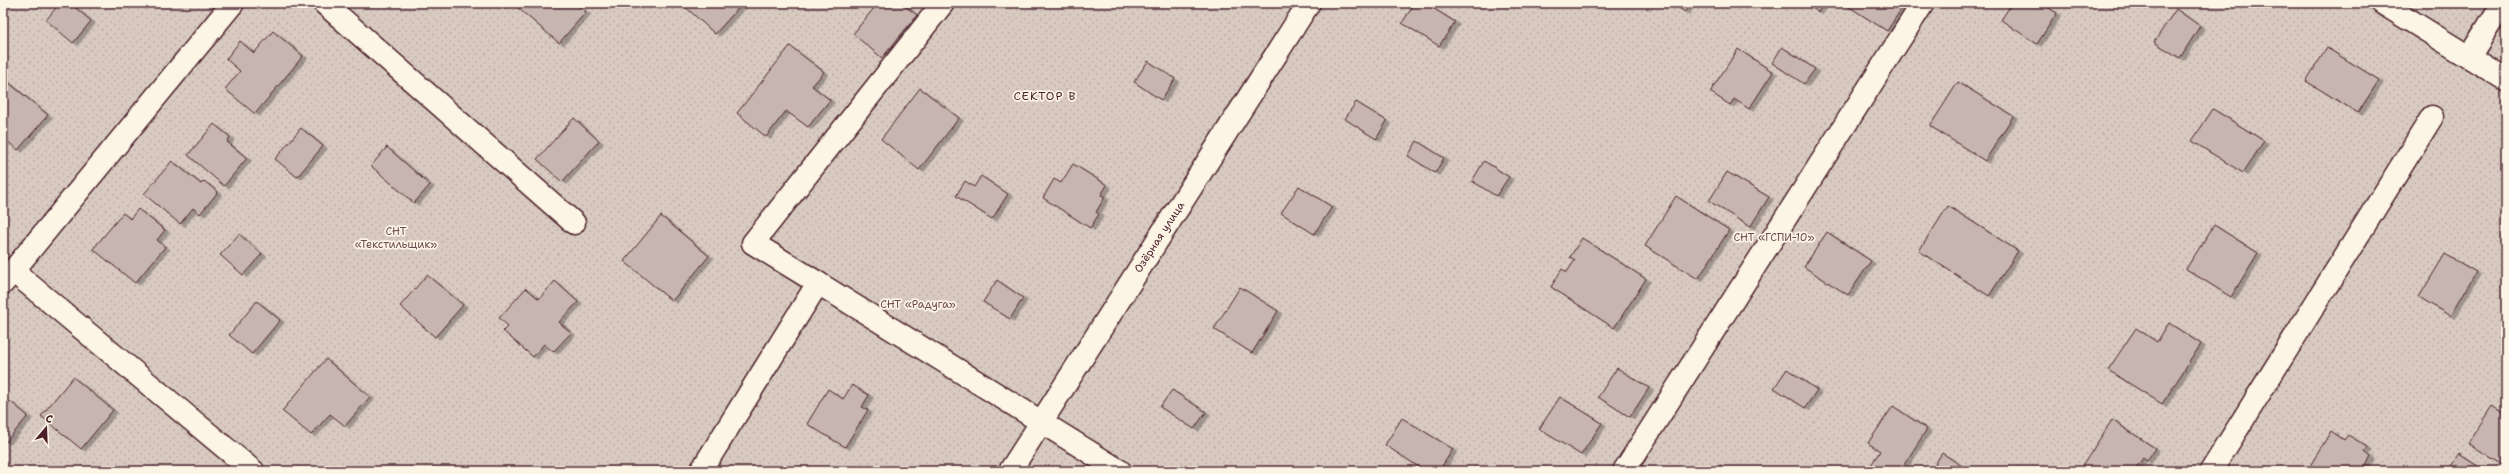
<svg xmlns="http://www.w3.org/2000/svg" width="2509" height="474" font-family="'Shantell Sans',sans-serif">
  <style>
    .garden { fill: url(#garden-dots); stroke: #917476 }
    .building { fill: #c7b6af; stroke: #4a1f2b; filter: url(#shadow) }
    .lines { fill: none; stroke-linecap: round; stroke-linejoin: round }
    .minor-casing { stroke: #4a1f2b; stroke-width: 25 }
    .minor { stroke: #fcf5e5; stroke-width: 22 }
    .labels { text-anchor: middle; stroke-width: 3.5; stroke-linejoin: round; paint-order: stroke }
    .park-label { font-size: 11px; fill: #6e4a50; stroke: #fcf5e5 }
    .street-label { font-size: 11px; fill: #4a1f2b; stroke: #fcf5e5 }
    .neighbourhood-label { font-size: 12px; letter-spacing: 1px; fill: #4a1f2b; stroke: #fcf5e5 }
  </style>
  <defs>
    <pattern id="garden-dots" width="8" height="8" patternUnits="userSpaceOnUse"><rect width="8" height="8" fill="#d8cac0"/><path d="M2 2h.1M6 6h.1" fill="none" stroke="#bbada5" stroke-width="1.8" stroke-linecap="round"/></pattern>
    <filter id="shadow"><feDropShadow dx="4.5" dy="2.5" stdDeviation="0" flood-color="#0004"/></filter>
  </defs>
  <rect width="100%" height="100%" fill="#f1e8da"/>
  <filter id="ink" filterUnits="userSpaceOnUse"><feTurbulence type="fractalNoise" baseFrequency=".025" numOctaves="2"/><feDisplacementMap in="SourceGraphic" scale="8" xChannelSelector="R" yChannelSelector="G"/><feConvolveMatrix kernelMatrix="1 2 1 2 8 2 1 2 1" color-interpolation-filters="sRGB"/></filter>
  <g filter="url(#ink)">
    <rect class="garden" x="3" y="3" width="2503" height="468"/>
    <g class="building">
      <polygon points="60,3 70,3 91,21 73,43 46,20"/>
      <polygon points="512,3 575,3 586,12 559,43"/>
      <polygon points="681,3 743,3 715,34"/>
      <polygon points="878,3 901,3 917,15 882,58 853,34"/>
      <polygon points="1415,3 1425,3 1455,22 1439,46 1402,23"/>
      <polygon points="1671,3 1690,3 1685,12"/>
      <polygon points="1805,3 1824,3 1818,12"/>
      <polygon points="1843,3 1905,3 1887,31"/>
      <polygon points="2012,3 2040,3 2057,13 2037,44 2001,20"/>
      <polygon points="2176,9 2200,26 2180,58 2154,42"/>
      <polygon points="273,31 303,56 255,114 225,89 240,71 226,59 240,41 254,53"/>
      <polygon points="790,46 824,72 812,86 830,100 808,127 786,111 766,137 737,113"/>
      <polygon points="1782,47 1815,69 1804,84 1772,63"/>
      <polygon points="2327,48 2379,80 2358,113 2306,81"/>
      <polygon points="1738,49 1773,72 1749,109 1734,99 1730,105 1710,92"/>
      <polygon points="1148,61 1175,79 1161,100 1134,82"/>
      <polygon points="3,78 48,115 18,150 3,138"/>
      <polygon points="1958,82 2013,116 1985,161 1930,126"/>
      <polygon points="920,88 959,118 919,170 881,139"/>
      <polygon points="1356,102 1387,121 1376,139 1345,119"/>
      <polygon points="2213,109 2264,141 2243,173 2192,141"/>
      <polygon points="574,118 599,141 562,182 537,159"/>
      <polygon points="214,124 230,137 227,142 247,158 224,186 188,155"/>
      <polygon points="301,128 323,146 297,177 275,159"/>
      <polygon points="1417,141 1444,158 1435,173 1408,156"/>
      <polygon points="387,147 430,185 414,203 371,166"/>
      <polygon points="172,161 201,184 204,181 218,192 200,214 193,208 180,224 144,194"/>
      <polygon points="1484,161 1509,177 1496,196 1472,181"/>
      <polygon points="1073,164 1107,185 1101,195 1105,197 1096,212 1099,214 1090,228 1043,198 1054,179 1061,183"/>
      <polygon points="1727,172 1769,197 1750,227 1709,201"/>
      <polygon points="981,176 1008,194 992,219 956,196 965,181 974,187"/>
      <polygon points="1299,186 1332,207 1314,234 1281,213"/>
      <polygon points="1676,196 1729,230 1698,279 1645,246"/>
      <polygon points="1948,206 2018,251 1989,296 1919,251"/>
      <polygon points="138,209 165,230 157,240 165,247 135,283 93,249 123,213 130,219"/>
      <polygon points="661,216 709,256 672,301 624,261"/>
      <polygon points="2214,225 2258,253 2231,297 2186,269"/>
      <polygon points="1827,232 1871,261 1848,295 1804,267"/>
      <polygon points="239,234 262,254 243,275 220,255"/>
      <polygon points="1582,238 1646,279 1614,328 1551,287 1562,269 1567,272 1575,260 1570,257"/>
      <polygon points="2445,254 2476,272 2450,316 2419,297"/>
      <polygon points="427,275 463,305 435,337 400,306"/>
      <polygon points="997,280 1023,298 1010,319 983,302"/>
      <polygon points="555,281 578,302 559,322 571,333 553,352 544,344 533,357 503,331 508,326 499,318 526,288 539,299"/>
      <polygon points="1240,287 1278,311 1252,353 1214,329"/>
      <polygon points="257,301 280,320 252,354 229,335"/>
      <polygon points="2169,323 2201,344 2162,404 2108,370 2136,328 2157,342"/>
      <polygon points="326,359 370,397 345,426 330,414 311,435 282,411"/>
      <polygon points="1617,368 1649,388 1630,417 1598,397"/>
      <polygon points="1787,369 1817,390 1805,408 1774,388"/>
      <polygon points="73,377 113,410 81,449 41,416"/>
      <polygon points="852,385 869,395 862,407 868,410 845,447 807,424 828,389 843,399"/>
      <polygon points="1172,390 1206,412 1194,429 1160,407"/>
      <polygon points="1560,397 1602,423 1581,455 1539,429"/>
      <polygon points="10,401 28,416 6,442 3,440 3,410"/>
      <polygon points="1893,406 1927,429 1900,471 1881,471 1871,465 1880,451 1868,443"/>
      <polygon points="2492,406 2506,415 2506,467 2468,443"/>
      <polygon points="1402,418 1453,449 1439,471 1425,471 1385,445"/>
      <polygon points="2112,420 2155,448 2147,461 2143,458 2134,471 2079,471"/>
      <polygon points="2331,431 2344,440 2348,435 2368,447 2365,452 2371,457 2363,471 2307,471"/>
      <polygon points="1942,453 1965,468 1964,471 1931,471"/>
      <polygon points="2459,454 2485,471 2448,471"/>
      <polygon points="1720,465 1730,471 1716,471"/>
    </g>
    <g class="lines">
      <g class="minor-casing">
        <g id="minor">
          <polyline points="324,3 574,223"/>
          <polyline points="2382,3 2506,80"/>
          <polyline points="2469,57 2503,3"/>
          <polyline points="13,271 253,471"/>
          <polyline points="3,283 233,3"/>
          <polyline points="818,283 753,243 943,3"/>
          <polyline points="701,471 818,283 1120,471"/>
          <polyline points="1010,471 1309,3"/>
          <polyline points="1624,471 1923,3"/>
          <polyline points="2211,471 2432,117"/>
        </g>
      </g>
      <use href="#minor" class="minor"/>
    </g>
  </g>
  <g class="labels">
    <g class="park-label">
      <text x="396" y="235">СНТ<tspan x="396" dy="13">«Текстильщик»</tspan></text>
      <text x="1774" y="241">СНТ «ГСПИ-10»</text>
      <text x="918" y="308">СНТ «Радуга»</text>
    </g>
    <g class="street-label">
      <text transform="translate(1159 237) rotate(-57)" y="4">Озёрная улица</text>
    </g>
    <g class="neighbourhood-label">
      <text x="1045" y="100">СЕКТОР В</text>
    </g>
  </g>
  <rect width="2509" height="474" fill="none" stroke="#fcf5e5" stroke-width="16"/>
  <rect x="8" y="8" width="2493" height="458" fill="none" stroke="#4a1f2b" stroke-width="1.5" filter="url(#ink)"/>
  <g transform="translate(46 428) rotate(19)" stroke="#fcf5e5" stroke-width="3" paint-order="stroke">
  <path d="M0-3L7 15L0 10L-7 15Z" fill="#4a1f2b"/>
  <text y="-6" font-size="11" font-weight="bold" text-anchor="middle" fill="#4a1f2b">С</text>
  </g>
</svg>
